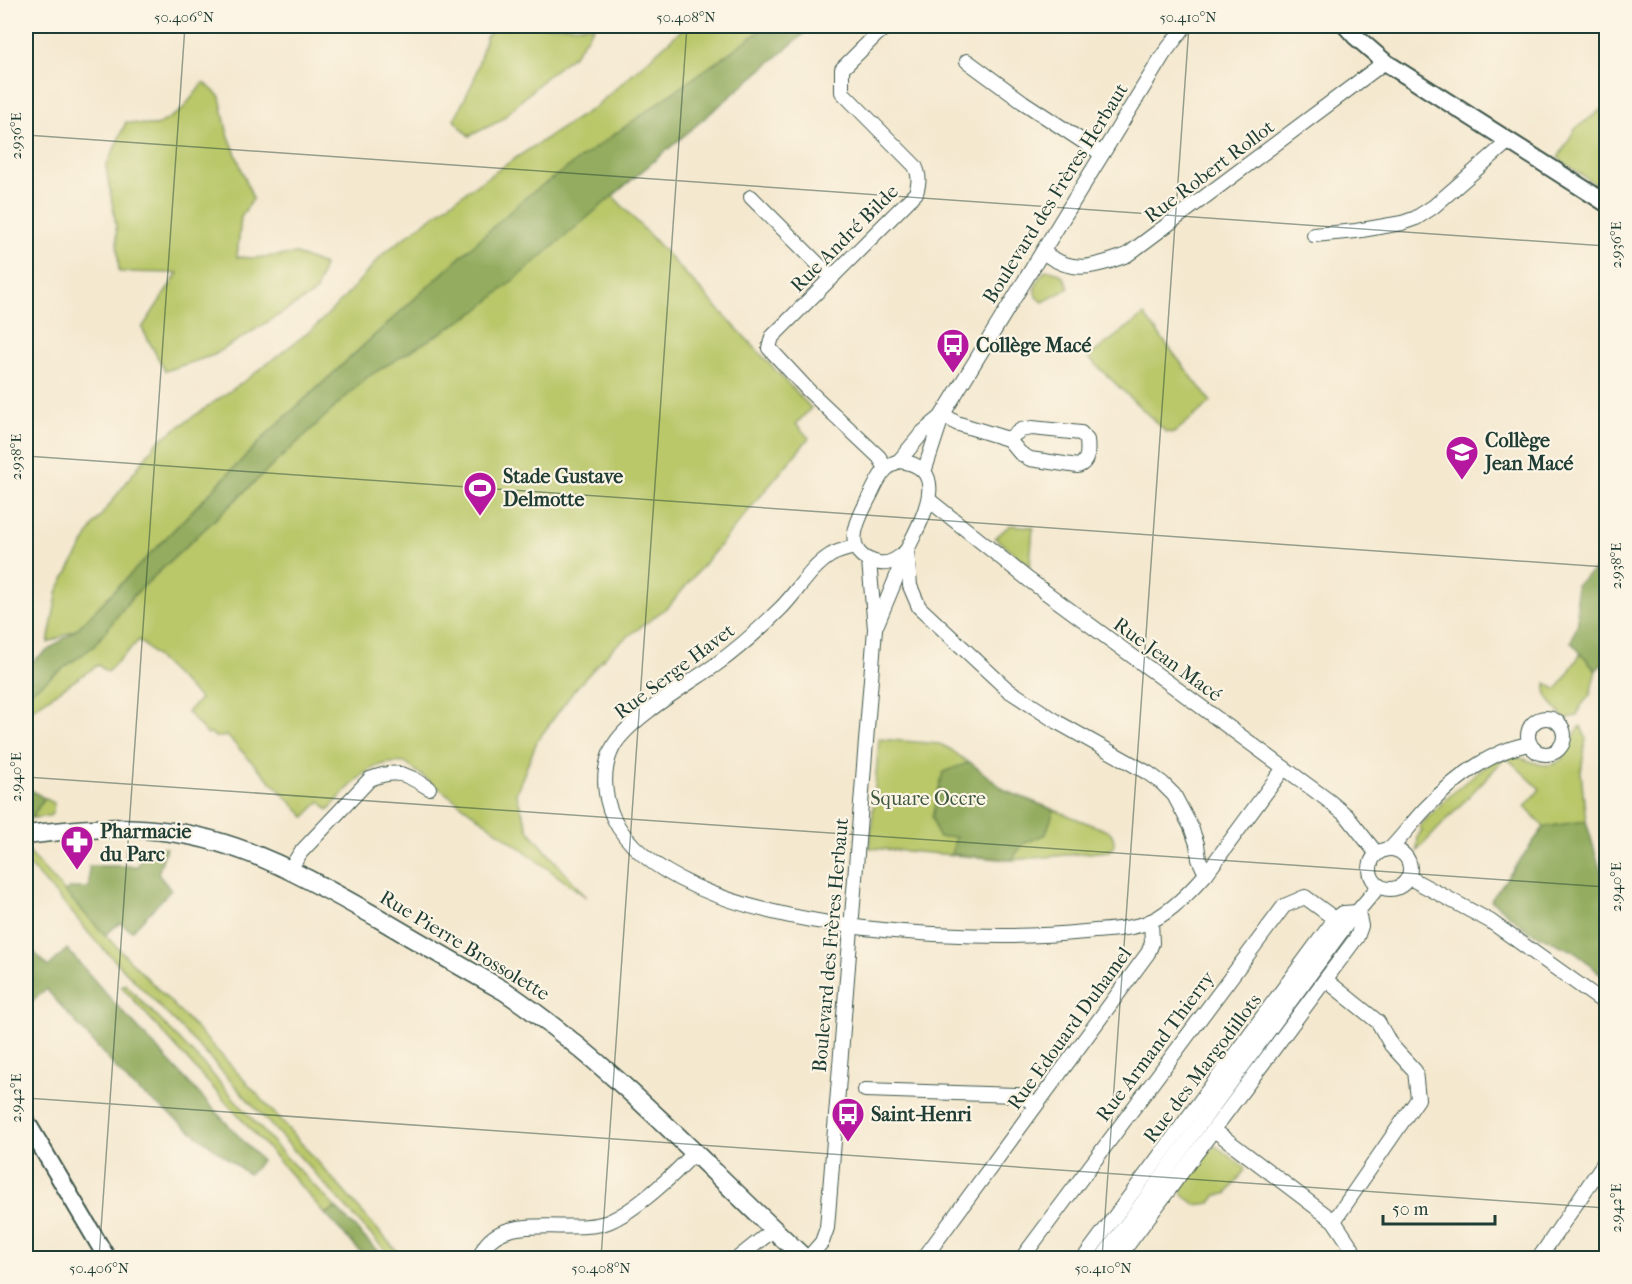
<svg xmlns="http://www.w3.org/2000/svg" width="1632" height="1284" font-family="'IM FELL French Canon',serif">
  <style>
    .green { fill: #bac86a; stroke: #6c824f; stroke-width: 1.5 }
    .forest { fill: #93ac5e; stroke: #597449; stroke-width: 1.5 }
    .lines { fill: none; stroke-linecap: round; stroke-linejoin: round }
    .minor-casing { stroke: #3f574b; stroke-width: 16 }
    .tertiary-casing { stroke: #3f574b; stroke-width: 20 }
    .secondary-casing { stroke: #3f574b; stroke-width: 21 }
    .minor { stroke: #fff; stroke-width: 14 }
    .tertiary { stroke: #fff; stroke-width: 16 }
    .secondary { stroke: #fff; stroke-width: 18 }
    .ticks { fill: none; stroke: #1f3d34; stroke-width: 1.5; stroke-opacity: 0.45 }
    .labels { text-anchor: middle; stroke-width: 4.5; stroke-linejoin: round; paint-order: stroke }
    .street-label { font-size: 20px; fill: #1f3d34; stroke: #fcf5e5 }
    .poi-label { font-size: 20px; font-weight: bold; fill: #1f3d34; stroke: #fcf5e5; text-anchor: start }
    .park-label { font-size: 20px; fill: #3e593f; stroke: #fcf5e5 }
    .neatline { fill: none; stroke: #1f3d34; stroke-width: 2 }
    .ticks-label { font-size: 15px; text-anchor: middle; fill: #1f3d34 }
  </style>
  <rect width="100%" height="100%" fill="#fcf5e5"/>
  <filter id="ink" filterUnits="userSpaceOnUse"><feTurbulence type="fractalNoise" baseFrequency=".0167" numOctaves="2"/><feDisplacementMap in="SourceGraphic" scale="12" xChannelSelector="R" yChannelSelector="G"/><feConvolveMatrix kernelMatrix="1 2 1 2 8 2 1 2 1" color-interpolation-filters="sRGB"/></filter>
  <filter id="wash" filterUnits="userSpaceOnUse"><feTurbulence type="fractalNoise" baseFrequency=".008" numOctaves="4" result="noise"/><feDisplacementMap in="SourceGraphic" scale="24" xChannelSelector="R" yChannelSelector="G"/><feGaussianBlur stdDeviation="1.35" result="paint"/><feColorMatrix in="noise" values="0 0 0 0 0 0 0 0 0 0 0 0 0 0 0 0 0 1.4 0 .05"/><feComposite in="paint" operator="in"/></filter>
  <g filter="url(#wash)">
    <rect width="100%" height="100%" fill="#f4e8cf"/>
    <g class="green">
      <polygon points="497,26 594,26 594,27 574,55 546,77 500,121 469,136 454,120 474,80 486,37"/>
      <polygon points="686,26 767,26 526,197 270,431 77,629 48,643 58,590 94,525 157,442 250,377 315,327 346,296 384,253 453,201 517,157 595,107"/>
      <polygon points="204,82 220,97 227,131 253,199 241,217 237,257 254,258 296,254 324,265 316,292 214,355 165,371 142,328 178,273 119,272 116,225 106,167 126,122 156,126 181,111"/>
      <polygon points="1606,106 1606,192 1558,158 1575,129"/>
      <path d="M612,195L811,408L796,424L809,438L670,605L614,647L576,688L537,741L516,794L529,831L586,897L405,763C367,759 353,785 328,810L320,801L305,817L226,735L223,737H215L211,733L208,735L187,712L200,699L139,640L107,672L98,665L26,713V695L94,646L132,597L367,377L477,311Z"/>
      <path d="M1046,270C1059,270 1065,277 1069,288L1043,302L1036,297C1033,286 1038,278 1046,270Z"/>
      <polygon points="1144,315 1211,402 1174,433 1166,432 1088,357"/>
      <polygon points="1010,525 1033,527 1030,566 995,538"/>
      <path d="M1581,653L1596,670L1590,695L1580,707L1577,716L1565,719C1556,708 1544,699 1546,683L1557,690Z"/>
      <path d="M1581,726L1586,738L1581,772L1586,821L1544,827L1525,807L1540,789L1506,757L1417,851L1418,836L1422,830L1419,827C1436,808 1482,762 1506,757C1523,753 1539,771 1556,763C1572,756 1569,737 1581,726Z"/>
      <path d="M879,739L940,744L950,749L1006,791L1110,832C1115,838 1116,847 1109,851L1012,860L870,848Z"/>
      <polygon points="44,798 54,803 53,813 49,816 32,818"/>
      <path d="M26,849C79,909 136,967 192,1024C265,1100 333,1180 403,1258H392L207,1055L91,936L70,910L26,862Z"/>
      <polygon points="125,984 206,1067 286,1157 336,1208 325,1214 279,1161 121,986"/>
      <polygon points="1216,1146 1244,1167 1244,1171 1227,1194 1217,1195 1211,1203 1196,1205 1182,1194 1181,1188 1212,1148"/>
    </g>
    <g class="forest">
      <polygon points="767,26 813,26 477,311 367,377 132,597 94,646 26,695 26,666 77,629 270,431 526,197"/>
      <polygon points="1606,560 1606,661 1596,670 1571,642 1578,622 1576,585"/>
      <polygon points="970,762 1006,791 1054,810 1046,834 1023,844 1012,860 951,854 956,837 938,837 932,817 943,772"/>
      <polygon points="26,787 44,798 32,818 26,819"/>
      <polygon points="1586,821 1606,889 1606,979 1577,953 1529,931 1491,900 1544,827"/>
      <polygon points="146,847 166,848 158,874 171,890 132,931 120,923 105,935 65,892 69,888 89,888 89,866 138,866"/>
      <polygon points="67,949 109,997 261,1160 254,1170 248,1174 130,1084 46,989 26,1007 26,958 33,951 48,967"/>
      <polygon points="336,1208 341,1213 384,1258 366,1258 325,1214"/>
    </g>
  </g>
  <g filter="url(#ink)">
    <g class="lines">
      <g class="minor-casing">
        <g id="minor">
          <polyline points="967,61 1023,102 1102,154"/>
          <polyline points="751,197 832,278"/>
          <polyline points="1314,235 1356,231 1402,223 1416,218 1433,207 1509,141"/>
          <path d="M1043,252C1072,275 1095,267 1127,255L1385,62"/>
          <path d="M943,414L956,423L1008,439L1020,453L1030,459L1078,466C1089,462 1088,450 1087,440L1081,433L1032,428L1021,430L1008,439"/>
          <path d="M899,461C954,467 920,522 907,550C900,558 889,565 879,563C839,555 857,520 870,496C877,482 883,466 899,461Z"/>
          <polyline points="899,461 923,432 942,416"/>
          <path d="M886,468L879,457L808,390L769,348L772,337L916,193C919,183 920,176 915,166L842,92V69L877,34L888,26"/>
          <polyline points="924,472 943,414 1163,55 1185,26"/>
          <polyline points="929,500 1029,580 1329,801 1347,816 1377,854"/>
          <path d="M855,547C847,549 838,551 831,555C810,568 798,591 781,608C760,629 738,649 714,666C688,684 627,720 613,747C602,768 603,795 613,817C668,934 974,944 1085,932C1104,930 1128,930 1146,923C1167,916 1192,890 1206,874L1284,768"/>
          <polyline points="907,550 910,586 919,607 1008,690 1059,723 1148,773 1162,783 1174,795 1191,827 1197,844 1199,859 1206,874"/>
          <polyline points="877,624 897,576 902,555"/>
          <circle cx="1546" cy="736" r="18"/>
          <path d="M1390,849C1403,836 1414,820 1427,807C1453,780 1493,749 1530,744"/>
          <circle cx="1390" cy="869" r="20"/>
          <path d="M290,869L301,852L370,779C397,768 406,774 429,788"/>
          <polyline points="1408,877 1490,921 1606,1004"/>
          <polyline points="1326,980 1378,1022 1391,1045 1415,1071 1418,1099 1334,1221"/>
          <polyline points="865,1090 1016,1095 1023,1096 1035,1105"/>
          <polyline points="1214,1130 1334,1221 1352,1248 1352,1258"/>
          <path d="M480,1258C493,1208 571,1236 608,1222C635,1211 674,1175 694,1153"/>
          <polyline points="738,1258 773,1230"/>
          <polyline points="808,1258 822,1242 827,1228 875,629 869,561"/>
          <polyline points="924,1258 1148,953 1152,943 1151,921"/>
          <polyline points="1022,1258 1284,906 1305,897 1335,919"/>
          <polyline points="1084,1258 1335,919 1343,913 1358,912"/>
          <polyline points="1102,1258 1346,925 1379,886"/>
          <polyline points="1118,1258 1357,937 1361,926 1358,912"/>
          <polyline points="1539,1258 1606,1160"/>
        </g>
      </g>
      <g class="tertiary-casing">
        <g id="tertiary">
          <polyline points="1346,26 1356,37 1385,62 1606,203"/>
          <polyline points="26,1121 107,1258"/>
        </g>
      </g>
      <g class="secondary-casing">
        <path id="secondary" d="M26,835C74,829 122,825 171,832C247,842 315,882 380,919C422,944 464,968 506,992C616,1067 707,1168 804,1258"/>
      </g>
      <use href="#minor" class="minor"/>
      <use href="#tertiary" class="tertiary"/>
      <use href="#secondary" class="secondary"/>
    </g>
  </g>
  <path class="ticks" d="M26,135L1606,246M26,456L1606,567M26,777L1606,887M26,1098L1606,1208M99,1258L185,26M601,1258L687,26M1102,1258L1189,26M1604,1258L1606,1228"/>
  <defs>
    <g id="bus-pin" transform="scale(1.725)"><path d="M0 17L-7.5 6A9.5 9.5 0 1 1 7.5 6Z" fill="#b5179e" stroke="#fcf5e5"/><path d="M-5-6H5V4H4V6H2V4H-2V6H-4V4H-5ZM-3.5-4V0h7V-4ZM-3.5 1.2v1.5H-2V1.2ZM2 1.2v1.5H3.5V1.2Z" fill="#fff"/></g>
    <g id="school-pin" transform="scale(1.725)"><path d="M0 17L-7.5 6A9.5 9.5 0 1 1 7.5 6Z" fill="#b5179e" stroke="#fcf5e5"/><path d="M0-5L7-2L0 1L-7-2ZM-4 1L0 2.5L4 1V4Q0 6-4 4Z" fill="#fff"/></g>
    <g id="stadium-pin" transform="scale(1.725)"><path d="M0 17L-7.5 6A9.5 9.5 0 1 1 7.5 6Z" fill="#b5179e" stroke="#fcf5e5"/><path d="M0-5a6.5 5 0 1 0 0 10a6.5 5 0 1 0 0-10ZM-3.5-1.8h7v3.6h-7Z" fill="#fff"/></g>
    <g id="pharmacy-pin" transform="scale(1.725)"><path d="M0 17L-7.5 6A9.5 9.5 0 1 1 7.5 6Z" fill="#b5179e" stroke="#fcf5e5"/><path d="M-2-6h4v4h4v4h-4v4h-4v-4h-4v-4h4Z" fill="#fff"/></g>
  </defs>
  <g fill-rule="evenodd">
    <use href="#bus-pin" x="953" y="345"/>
    <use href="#school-pin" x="1462" y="452"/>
    <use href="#stadium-pin" x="480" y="488"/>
    <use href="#pharmacy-pin" x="77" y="842"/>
    <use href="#bus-pin" x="848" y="1114"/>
  </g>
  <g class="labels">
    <g class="street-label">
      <text transform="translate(1209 171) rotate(-37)" y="7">Rue Robert Rollot</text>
      <text transform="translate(1055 193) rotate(-58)" y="7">Boulevard des Frères Herbaut</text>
      <text transform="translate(844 238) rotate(-45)" y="7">Rue André Bilde</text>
      <text transform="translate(1168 659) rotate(36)" y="7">Rue Jean Macé</text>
      <text transform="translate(674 671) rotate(-37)" y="7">Rue Serge Havet</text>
      <text transform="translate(465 945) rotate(31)" y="7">Rue Pierre Brossolette</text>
      <text transform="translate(830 945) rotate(-85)" y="7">Boulevard des Frères Herbaut</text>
      <text transform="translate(1069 1028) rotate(-54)" y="7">Rue Edouard Duhamel</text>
      <text transform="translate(1155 1046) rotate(-53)" y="7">Rue Armand Thierry</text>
      <text transform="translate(1202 1068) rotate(-53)" y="7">Rue des Margodillots</text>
    </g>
    <g class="poi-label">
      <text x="976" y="352">Collège Macé</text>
      <text x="1485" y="447">Collège<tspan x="1485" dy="23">Jean Macé</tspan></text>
      <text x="503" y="483">Stade Gustave<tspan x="503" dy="23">Delmotte</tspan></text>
      <text x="100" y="838">Pharmacie<tspan x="100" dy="23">du Parc</tspan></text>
      <text x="871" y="1121">Saint-Henri</text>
    </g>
    <g class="park-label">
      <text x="928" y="805">Square Occre</text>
    </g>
  </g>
  <rect width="1632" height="1284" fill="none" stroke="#fcf5e5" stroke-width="66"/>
  <path d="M1383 1215v9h112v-9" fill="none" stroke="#1f3d34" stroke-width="3"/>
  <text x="1392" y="1215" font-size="18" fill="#1f3d34" stroke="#fcf5e5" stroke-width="4.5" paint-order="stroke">50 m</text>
  <rect x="33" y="33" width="1566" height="1218" class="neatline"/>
  <g class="ticks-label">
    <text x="184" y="22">50.406°N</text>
    <text x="686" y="22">50.408°N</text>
    <text x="1188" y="22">50.410°N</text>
    <text transform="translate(16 136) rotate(-90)" y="5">2.936°E</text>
    <text transform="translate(1616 245) rotate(-90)" y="5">2.936°E</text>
    <text transform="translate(16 457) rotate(-90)" y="5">2.938°E</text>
    <text transform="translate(1616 566) rotate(-90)" y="5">2.938°E</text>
    <text transform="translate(16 777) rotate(-90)" y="5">2.940°E</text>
    <text transform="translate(1616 887) rotate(-90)" y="5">2.940°E</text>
    <text transform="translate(16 1098) rotate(-90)" y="5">2.942°E</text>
    <text transform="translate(1616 1208) rotate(-90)" y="5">2.942°E</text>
    <text x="99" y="1273">50.406°N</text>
    <text x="601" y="1273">50.408°N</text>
    <text x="1103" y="1273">50.410°N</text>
  </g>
</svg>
